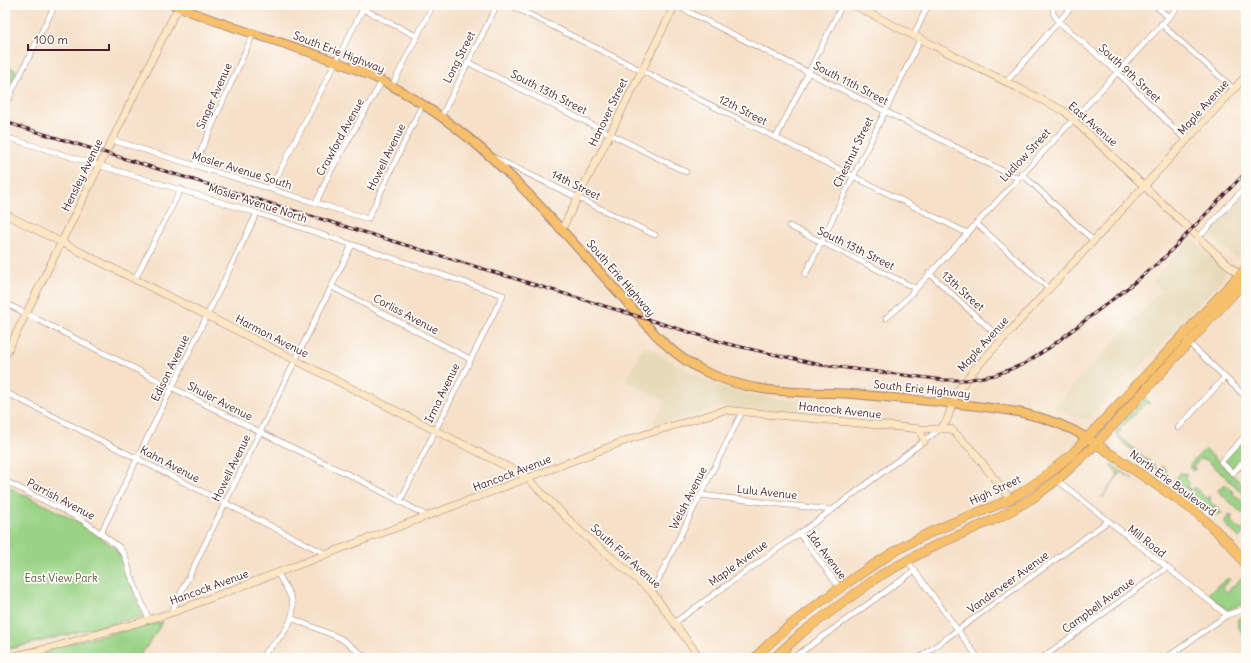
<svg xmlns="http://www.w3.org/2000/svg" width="1251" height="663" font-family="Delius,sans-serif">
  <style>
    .built { fill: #e7daba }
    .green { fill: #9ad386; stroke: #727958 }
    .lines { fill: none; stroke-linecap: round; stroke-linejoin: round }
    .street-casing { stroke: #a0807a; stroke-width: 6 }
    .secondary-casing { stroke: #a0807a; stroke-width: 8 }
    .primary-casing { stroke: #a0807a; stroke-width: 10 }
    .highway-casing { stroke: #a0807a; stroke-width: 10 }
    .street { stroke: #fff; stroke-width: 5 }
    .secondary { stroke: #fce6c4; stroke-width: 7 }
    .primary { stroke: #f7c06c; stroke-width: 8 }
    .highway { stroke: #f7c06c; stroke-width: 9 }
    .rail-casing { stroke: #4a1f2b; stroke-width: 3 }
    .rail { stroke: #fdfcf7; stroke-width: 1.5; stroke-dasharray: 4.5; stroke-linecap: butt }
    .labels { text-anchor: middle; stroke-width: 3.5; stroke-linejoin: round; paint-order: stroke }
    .street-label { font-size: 11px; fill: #4a1f2b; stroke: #fdfcf7 }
    .park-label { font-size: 11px; fill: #625546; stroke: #fdfcf7 }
  </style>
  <rect width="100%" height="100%" fill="#fdfcf7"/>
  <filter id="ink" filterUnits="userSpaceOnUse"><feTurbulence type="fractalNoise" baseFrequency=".025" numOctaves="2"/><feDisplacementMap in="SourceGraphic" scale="8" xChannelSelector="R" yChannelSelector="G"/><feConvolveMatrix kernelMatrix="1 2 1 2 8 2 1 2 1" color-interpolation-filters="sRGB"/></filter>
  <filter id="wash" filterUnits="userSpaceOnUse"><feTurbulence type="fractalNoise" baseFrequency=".012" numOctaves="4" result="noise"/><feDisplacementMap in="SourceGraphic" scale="16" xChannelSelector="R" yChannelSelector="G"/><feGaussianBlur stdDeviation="0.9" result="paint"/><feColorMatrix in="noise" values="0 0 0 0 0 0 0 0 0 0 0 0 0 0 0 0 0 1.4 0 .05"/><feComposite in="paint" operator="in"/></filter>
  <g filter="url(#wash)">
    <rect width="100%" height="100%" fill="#f6e0c8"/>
    <g class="built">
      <polygon points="1246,192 1246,251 1236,258 1210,235 1210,232 1218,221"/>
      <polygon points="1192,238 1225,270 1224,277 1133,375 1128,374 1094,414 1083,420 1056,409 1054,406 1162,290 1152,281"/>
      <polygon points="644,345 692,373 721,387 773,399 830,400 829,416 784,411 722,407 651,427 665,401 626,381"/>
    </g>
    <g class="green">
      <polygon points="5,65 17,71 10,86 5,83"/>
      <polygon points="1145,398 1150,404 1146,403 1120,429 1121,432 1115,433 1119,426"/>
      <path d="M1116,434H1117L1159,470L1162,466L1169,474L1168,476C1162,475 1117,440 1116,434Z"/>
      <polygon points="1246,435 1246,459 1233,473 1221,462"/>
      <polygon points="1205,449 1246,488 1246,496 1207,460 1200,459 1193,467 1196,469 1192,471 1190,464"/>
      <polygon points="1111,464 1133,479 1121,472 1102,498 1117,477 1117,472 1110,466"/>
      <polygon points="1180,473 1187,474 1185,478 1190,483 1187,486 1192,490 1191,492 1175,481"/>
      <polygon points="1225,484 1233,492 1234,496 1238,497 1246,504 1246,510 1243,514 1218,491 1221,487 1223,488"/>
      <polygon points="5,485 80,523 115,548 122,559 143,616 5,650"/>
      <polygon points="1194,487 1207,499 1210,496 1210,502 1222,513 1217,515 1192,493"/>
      <polygon points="1228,516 1232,516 1231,521 1240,530 1246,526 1246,530 1239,538 1224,523"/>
      <polygon points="1243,577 1246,578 1245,603 1227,610 1208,594 1228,578 1230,580 1222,587 1227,592"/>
      <path d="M1246,616V638C1242,632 1236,626 1238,619Z"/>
      <polygon points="163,622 139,658 5,658 5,657"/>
    </g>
  </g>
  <g filter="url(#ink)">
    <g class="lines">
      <g class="street-casing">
        <g id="street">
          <polyline points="355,5 416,36"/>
          <polyline points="510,5 967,233"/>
          <polyline points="675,5 1017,178"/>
          <polyline points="1053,5 1053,13 1058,21 1117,72 1187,141"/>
          <polyline points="1155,5 1168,17"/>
          <polyline points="1161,24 1234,89"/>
          <polyline points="914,35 928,5"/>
          <polyline points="467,62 686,172"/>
          <polyline points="1007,81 1073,5"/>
          <polyline points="392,86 433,5"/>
          <polyline points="10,98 11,93 55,5"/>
          <polyline points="441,117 497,5"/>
          <polyline points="5,137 257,213 503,295 400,501"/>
          <polyline points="776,138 842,5"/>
          <polyline points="112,140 368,219 422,105"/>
          <polyline points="495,158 655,235"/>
          <polyline points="194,166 253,34"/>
          <polyline points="1021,173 1094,241"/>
          <polyline points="271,188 365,5"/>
          <polyline points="316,203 329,174 382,81"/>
          <polyline points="976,223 1048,288"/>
          <polyline points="789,226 915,288"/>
          <polyline points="1199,237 1246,186"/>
          <polyline points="929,273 1002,340"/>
          <polyline points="805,275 921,38"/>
          <polyline points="135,279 181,189"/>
          <polyline points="332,287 470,359"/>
          <polyline points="5,303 260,432 364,482 427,516"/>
          <polyline points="886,318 897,309 1180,5"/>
          <polyline points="1188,340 1190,344 1246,397"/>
          <polyline points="5,392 326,554"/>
          <polyline points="1178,428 1224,378"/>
          <polyline points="1246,435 1221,462 1233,473 1246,459"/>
          <polyline points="1057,480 1227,615"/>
          <polyline points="5,481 81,519 119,547 125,556 130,573 149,620"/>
          <polyline points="701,495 832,510"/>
          <polyline points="101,533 257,213"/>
          <polyline points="799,533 840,588"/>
          <polyline points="907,560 978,658"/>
          <polyline points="652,592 742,412"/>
          <polyline points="171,613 352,245"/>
          <polyline points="291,618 340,638 367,658"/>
          <polyline points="674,623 832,510 940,429"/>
          <path d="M260,658C272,645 294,628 293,607C293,596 283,583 278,574"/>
          <polyline points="793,658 914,571"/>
          <polyline points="919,658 1107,522"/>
          <polyline points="1042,658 1166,568"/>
          <polyline points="1166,658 1227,615 1246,609"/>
        </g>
      </g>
      <g class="secondary-casing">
        <g id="secondary">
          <polyline points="853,5 1064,111 1242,278"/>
          <polyline points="5,214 522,474 528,479 581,532 652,592 700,658"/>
          <polyline points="562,229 675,5"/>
          <polyline points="5,356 174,15 180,8"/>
          <polyline points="920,429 924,442"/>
          <polyline points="940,429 947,420 956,393 973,371 1246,76"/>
          <polyline points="5,658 50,648 171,613 633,438 725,410 920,429 951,429 973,451 1010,499"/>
        </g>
      </g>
      <g class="primary-casing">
        <path id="primary" d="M174,5C242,34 315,49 382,81C413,96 444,118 470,139C525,185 569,239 617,291C645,322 667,354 706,372C758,396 796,391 851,394C880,396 910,400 940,402C992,408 1042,410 1087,438"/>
      </g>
      <g class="highway-casing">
        <g id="highway">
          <polyline points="1092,441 1196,512 1230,544 1246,565"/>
          <path d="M755,658C781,630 811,609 841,587C867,569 893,551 921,537C950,522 981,513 1010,499C1033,487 1053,470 1073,453L1246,268"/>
          <polyline points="774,658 804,631 881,575 934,546 1000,517 1033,498 1057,480 1096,444 1246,280"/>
        </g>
      </g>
      <use href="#street" class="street"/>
      <use href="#secondary" class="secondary"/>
      <use href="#primary" class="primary"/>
      <use href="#highway" class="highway"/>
      <g class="rail-casing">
        <polyline id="rail" points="5,122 728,344 821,365 945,380 966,380 995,375 1024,364 1049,348 1130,286 1164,258 1246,172"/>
      </g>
      <use href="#rail" class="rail"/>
    </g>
  </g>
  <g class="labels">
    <g class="street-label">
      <text transform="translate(339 52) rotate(21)" y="4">South Erie Highway</text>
      <text transform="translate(459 57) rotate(-63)" y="4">Long Street</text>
      <text transform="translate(1130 73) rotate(43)" y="4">South 9th Street</text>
      <text transform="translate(851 83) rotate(27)" y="4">South 11th Street</text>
      <text transform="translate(549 92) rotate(27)" y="4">South 13th Street</text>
      <text transform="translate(214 96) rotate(-66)" y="4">Singer Avenue</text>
      <text transform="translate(1203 107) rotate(-48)" y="4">Maple Avenue</text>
      <text transform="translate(743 110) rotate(27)" y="4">12th Street</text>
      <text transform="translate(608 112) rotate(-64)" y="4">Hanover Street</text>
      <text transform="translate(1093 124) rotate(41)" y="4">East Avenue</text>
      <text transform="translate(340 137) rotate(-61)" y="4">Crawford Avenue</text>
      <text transform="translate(853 152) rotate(-64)" y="4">Chestnut Street</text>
      <text transform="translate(1025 155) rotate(-47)" y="4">Ludlow Street</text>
      <text transform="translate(386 157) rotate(-64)" y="4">Howell Avenue</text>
      <text transform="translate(242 170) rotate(17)" y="4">Mosler Avenue South</text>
      <text transform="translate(82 175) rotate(-64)" y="4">Hensley Avenue</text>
      <text transform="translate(576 185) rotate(26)" y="4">14th Street</text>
      <text transform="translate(258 203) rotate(18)" y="4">Mosler Avenue North</text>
      <text transform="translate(856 248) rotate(26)" y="4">South 13th Street</text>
      <text transform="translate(621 278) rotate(49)" y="4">South Erie Highway</text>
      <text transform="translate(963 291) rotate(42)" y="4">13th Street</text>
      <text transform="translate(406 314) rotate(28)" y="4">Corliss Avenue</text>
      <text transform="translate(272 336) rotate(27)" y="4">Harmon Avenue</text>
      <text transform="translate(983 344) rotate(-48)" y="4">Maple Avenue</text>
      <text transform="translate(170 368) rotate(-64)" y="4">Edison Avenue</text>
      <text transform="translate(922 389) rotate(6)" y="4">South Erie Highway</text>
      <text transform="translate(442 393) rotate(-64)" y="4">Irma Avenue</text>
      <text transform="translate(220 401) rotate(27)" y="4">Shuler Avenue</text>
      <text transform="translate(840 410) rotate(6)" y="4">Hancock Avenue</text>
      <text transform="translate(170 464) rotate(28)" y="4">Kahn Avenue</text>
      <text transform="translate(231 468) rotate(-64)" y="4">Howell Avenue</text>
      <text transform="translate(512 473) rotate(-21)" y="4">Hancock Avenue</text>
      <text transform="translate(1173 483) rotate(36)" y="4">North Erie Boulevard</text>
      <text transform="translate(995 490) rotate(-25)" y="4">High Street</text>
      <text transform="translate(767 492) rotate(6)" y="4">Lulu Avenue</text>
      <text transform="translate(688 498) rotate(-63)" y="4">Welsh Avenue</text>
      <text transform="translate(61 499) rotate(28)" y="4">Parrish Avenue</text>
      <text transform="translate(1147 541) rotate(38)" y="4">Mill Road</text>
      <text transform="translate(827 555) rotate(53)" y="4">Ida Avenue</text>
      <text transform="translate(626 556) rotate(42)" y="4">South Fair Avenue</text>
      <text transform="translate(738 563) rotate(-36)" y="4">Maple Avenue</text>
      <text transform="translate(1008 582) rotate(-36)" y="4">Vanderveer Avenue</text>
      <text transform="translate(209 587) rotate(-20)" y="4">Hancock Avenue</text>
      <text transform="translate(1098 605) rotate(-36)" y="4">Campbell Avenue</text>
    </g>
    <g class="park-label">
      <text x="61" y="582">East View Park</text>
    </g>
  </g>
  <rect width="1251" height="663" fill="none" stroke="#fdfcf7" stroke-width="20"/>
  <path d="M28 44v6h81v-6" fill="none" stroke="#4a1f2b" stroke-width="2"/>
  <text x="34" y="44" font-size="12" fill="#4a1f2b" stroke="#fdfcf7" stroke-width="3" paint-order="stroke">100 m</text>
</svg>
